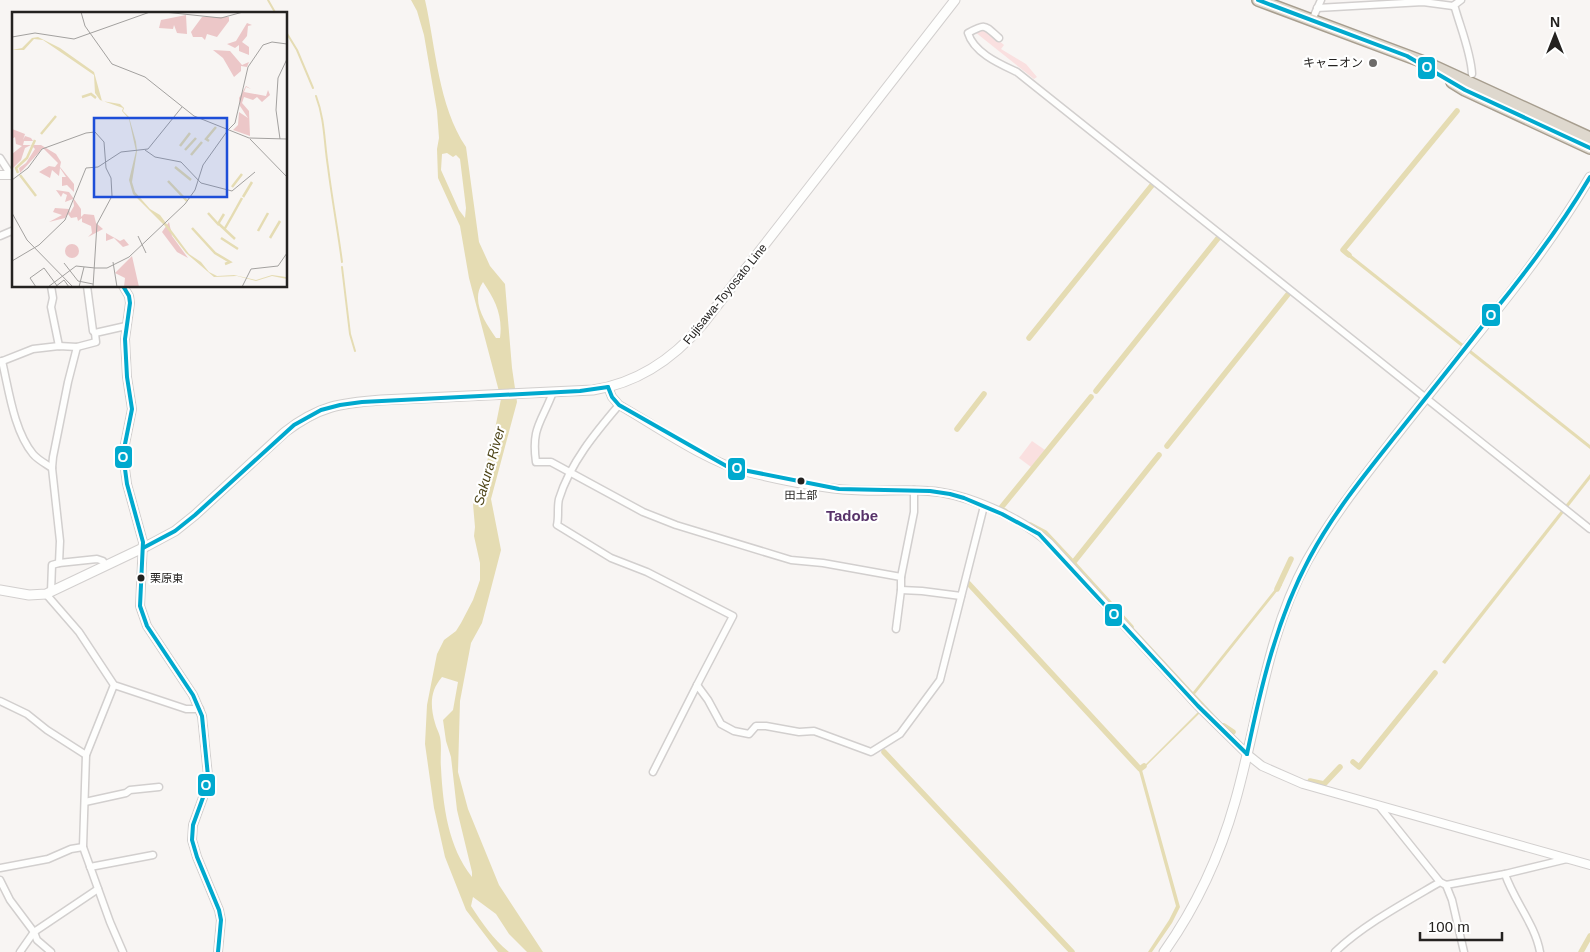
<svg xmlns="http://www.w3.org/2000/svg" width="1590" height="952" font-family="Helvetica,'Noto Sans JP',sans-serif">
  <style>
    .green { fill: #fae0e0 }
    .water { fill: #e5dcb3; fill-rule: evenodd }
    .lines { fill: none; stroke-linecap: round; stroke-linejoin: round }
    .stream { stroke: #e5dcb3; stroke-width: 2 }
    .canal { stroke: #e5dcb3; stroke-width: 5.5 }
    .minor-casing { stroke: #d2cfce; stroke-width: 9 }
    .tertiary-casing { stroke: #d2cfce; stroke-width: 10 }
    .secondary-casing { stroke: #d2cfce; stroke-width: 11 }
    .trunk-casing { stroke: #a79e8f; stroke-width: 14 }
    .minor { stroke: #fefefd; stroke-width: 6 }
    .tertiary { stroke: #fefefd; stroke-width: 8 }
    .secondary { stroke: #fefefd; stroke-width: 9 }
    .trunk { stroke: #ded8ce; stroke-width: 11 }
    .bus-1-casing { stroke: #fff; stroke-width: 8 }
    .bus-1 { stroke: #00a9ce; stroke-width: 4 }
    .poi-dot { fill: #6e6c6a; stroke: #fff; stroke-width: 2 }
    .bus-dot { fill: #242220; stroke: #fff; stroke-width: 2 }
    .labels { text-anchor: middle; stroke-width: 4.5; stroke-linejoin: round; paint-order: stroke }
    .bus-label { font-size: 11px; fill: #242220; stroke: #fff }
    .poi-label { font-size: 12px; fill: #242220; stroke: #fff; text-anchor: end }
    .street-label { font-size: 12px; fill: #242220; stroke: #fff }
    .water-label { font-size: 14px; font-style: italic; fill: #4e4518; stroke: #fff }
    .quarter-label { font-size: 15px; font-weight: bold; fill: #58336a; stroke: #fff }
    .inset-river { fill: none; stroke: #e5dcb3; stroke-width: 2.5 }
    .inset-road { fill: none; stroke: #a3a19f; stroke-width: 1 }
    .view { fill: #1d4ed8; fill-opacity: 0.15; stroke: #1d4ed8; stroke-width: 2.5 }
    .inset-edge { fill: none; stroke: #242220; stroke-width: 2.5 }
    .line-badge { stroke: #fff; stroke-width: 2 }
    .badge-label { font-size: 14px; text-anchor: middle; font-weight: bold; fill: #fff }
  </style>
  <rect width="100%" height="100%" fill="#f8f5f3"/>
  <g class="green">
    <polygon points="985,29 1004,45 1001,49 1026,64 1037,77 1034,79 975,32"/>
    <polygon points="1032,441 1045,450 1031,467 1019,458"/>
  </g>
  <g class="water">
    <path d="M411,0H425C436,48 438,105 466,147L479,242L490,266L505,284L512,368L517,402L491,499L501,550L482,623L471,643L460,701L458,772L468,809L499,885L543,952H527L509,934L496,914L473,897L471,906C482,923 493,939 509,952H498L466,910L445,857L434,808L425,744L427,705L437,654L444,640L456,631L461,623L473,600L480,580V563L474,536L475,527L473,504L491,449L501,399L469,278L460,226L438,178L437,149L439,138L437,111L424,35L417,11ZM447,153L453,157L456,155L460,159L466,208L465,218L459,210L441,170L442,154ZM483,282C495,300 503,315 500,338H496C485,322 470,301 483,282ZM442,677L458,682L453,710L443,720L446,741L451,757L457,810L472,872V877C448,847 443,806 441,768C440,758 442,747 440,737C439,732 436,728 435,723C430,705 430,691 442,677Z"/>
    <polygon points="1345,250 1590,445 1590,449 1341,251"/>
    <polygon points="1590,474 1590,479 1572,502 1445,664 1442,662"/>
    <polygon points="1280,583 1282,585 1195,694 1222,723 1231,729 1229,732 1204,709 1142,770 1180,907 1172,923 1152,952 1148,952 1169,920 1176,906 1139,771 1202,708 1130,628 1132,626 1193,692"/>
  </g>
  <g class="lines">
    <g class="stream">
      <polyline points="268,0 276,14"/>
      <polyline points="286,32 297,50 313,88"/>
      <path d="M316,96C325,120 324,142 328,167C332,199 338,231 342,262"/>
      <polyline points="342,267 350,334 355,351"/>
    </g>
    <g class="canal">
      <polyline points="1349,255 1343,250 1457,111"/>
      <polyline points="1029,338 1153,184"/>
      <polyline points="1096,391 1219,237"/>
      <polyline points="957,429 984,394"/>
      <polyline points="1167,446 1289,293"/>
      <polyline points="1005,511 1000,509 1091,397"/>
      <polyline points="1030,525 1045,533 1073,563"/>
      <polyline points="969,584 1140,769 1144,766"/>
      <polyline points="1277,589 1291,559"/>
      <polyline points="1131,627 1073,563 1159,455"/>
      <polyline points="1224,726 1233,732"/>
      <polyline points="884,752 1072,952"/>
      <polyline points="1353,762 1359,767 1435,673"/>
      <polyline points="1310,781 1324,784 1340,767"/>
      <polyline points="1581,952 1590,936"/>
    </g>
    <g class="minor-casing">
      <g id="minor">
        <path d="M1453,6L1455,8C1461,29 1471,53 1472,74"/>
        <polyline points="1317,8 1423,2 1453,6 1461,0"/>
        <polyline points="1312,20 1321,0"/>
        <path d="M999,38C984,25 986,23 968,33C974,53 1000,64 1017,72L1590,529"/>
        <polyline points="0,158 11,175"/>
        <polyline points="0,236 14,230"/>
        <polyline points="51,286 53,298 51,307 59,346"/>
        <polyline points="87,286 93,331 95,333"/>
        <path d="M2,361C9,391 14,431 33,454C38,460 46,464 52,468"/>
        <polyline points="0,362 33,349 59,346 77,347 96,342 95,333 126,326"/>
        <path d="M553,392C542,422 531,427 536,462H551L643,512L676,525L791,560L823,563L901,577V590L896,629"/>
        <path d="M619,405C596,432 570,463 559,499C557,507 559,517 557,525L611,558L647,572L733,616L697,685"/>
        <polyline points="59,563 97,559 103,561 105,566"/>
        <polyline points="901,577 914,512 914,490"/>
        <polyline points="901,590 922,591 961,596"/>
        <polyline points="51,592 52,565 59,563 60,541 52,468 53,457 68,382 77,347"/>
        <polyline points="46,594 79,632 114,685 186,709 200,709"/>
        <polyline points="114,685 86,755 83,847 110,922 123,952"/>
        <polyline points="0,701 27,714 47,730 86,755"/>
        <polyline points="653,772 697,685 708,700 721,724 734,731 749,734 756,726 766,726 799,732 814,731 871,752 900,734 940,680 984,506"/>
        <polyline points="85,802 126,793 130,790 159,787"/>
        <path d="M1379,806L1440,882L1446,885L1505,874C1514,901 1535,924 1540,952"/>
        <polyline points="90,867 153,855"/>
        <polyline points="0,868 48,859 71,849 83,847"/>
        <polyline points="1505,874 1567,859"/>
        <polyline points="0,880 10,900 34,932 37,940 51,952"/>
        <polyline points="1446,885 1452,900 1464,952"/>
        <polyline points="20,952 34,932 98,889"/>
        <path d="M1335,952C1363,925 1406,902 1440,882"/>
      </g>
    </g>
    <g class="tertiary-casing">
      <g id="tertiary">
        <polyline points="0,175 11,175 14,176"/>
        <polyline points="123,286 129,296 130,303 125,339 127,377 132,409 123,454 127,484 143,542 140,606 147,626 193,695 202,716 208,776 205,792 193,825 192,840 197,857 219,910 221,920 218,952"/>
        <path d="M608,387L612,397L619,405C656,426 706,462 747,472C780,480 818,488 852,490C877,492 903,489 928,491C966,493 1021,518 1049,543L1198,706L1247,754L1262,766L1303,784L1590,865"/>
      </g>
    </g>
    <g class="secondary-casing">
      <g id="secondary">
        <path d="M0,590L29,595L46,594L147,546L175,531L195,515L285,432C319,406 340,403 381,400L593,390C638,383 673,359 702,325L955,0"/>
        <path d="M1164,952C1196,907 1220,855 1235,802C1258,722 1266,636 1307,561C1333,515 1366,474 1398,433C1464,349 1536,269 1590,177"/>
      </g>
    </g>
    <g class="trunk-casing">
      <g id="trunk">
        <polyline points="1258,0 1429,64 1590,138"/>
        <polyline points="1452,82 1465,90 1590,148"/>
      </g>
    </g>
    <use href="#minor" class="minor"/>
    <use href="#tertiary" class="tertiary"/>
    <use href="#secondary" class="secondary"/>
    <use href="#trunk" class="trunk"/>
    <g class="bus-1-casing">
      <g id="bus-1">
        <polyline points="1258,0 1407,56 1465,90 1590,148"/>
        <polyline points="123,286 129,296 130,303 125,339 127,377 132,409 123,454 127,484 143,542 140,606 147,626 193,695 202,716 208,776 205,792 193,825 192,840 197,857 219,910 221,920 218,952"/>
        <polyline points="608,387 612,397 619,405 728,467 839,489 930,491 950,494 964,498 1002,514 1039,534 1198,706 1247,754"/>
        <polyline points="143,548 175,531 195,515 294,425 321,410 340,405 362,402 580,391 608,387"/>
        <path d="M1247,754C1261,686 1277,618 1310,557C1334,512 1366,473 1397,434C1429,394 1460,355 1491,315C1527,271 1561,226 1590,177"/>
      </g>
    </g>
    <use href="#bus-1" class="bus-1"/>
  </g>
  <circle class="poi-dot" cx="1373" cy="63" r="5"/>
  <g class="bus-dot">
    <circle cx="801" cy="481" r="4.5"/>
    <circle cx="141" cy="578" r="4.5"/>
  </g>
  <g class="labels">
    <g class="bus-label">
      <text x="801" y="499">田土部</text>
      <text x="150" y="582" text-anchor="start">栗原東</text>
    </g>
    <g class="poi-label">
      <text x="1363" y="67">キャニオン</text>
    </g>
    <g class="street-label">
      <text transform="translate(725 294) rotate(-51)" y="4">Fujisawa-Toyosato Line</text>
    </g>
    <g class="water-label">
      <text transform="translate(489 466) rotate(-74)" y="5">Sakura River</text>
    </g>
    <g class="quarter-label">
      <text x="852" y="521">Tadobe</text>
    </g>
  </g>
  <g transform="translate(12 12)">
    <rect width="275" height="275" fill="#f8f5f3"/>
    <path d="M174,3L175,22L165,21L162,13L161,17L147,16L149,8ZM190,5H217V9L205,25L195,22L193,28L190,25H181L179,20ZM235,11L240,13L236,14L235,24L230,30L237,35V43L227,39V33L223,36L215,32L224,29ZM201,38L218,39L230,53L237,50L235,55L229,54V59L222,65L211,46ZM234,74L239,77L234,75L232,80L254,84L256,78L258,83L250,90L245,85L241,88L232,85L230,91L237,99L238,124L221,118L226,113L227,100L236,106L228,94L227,86ZM0,117L13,122L11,128L13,124L19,126L21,129H12L11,133H29L44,142L49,150L48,155L62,172V180L55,173L50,174V165H54L48,156L47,164L40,158L38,166L27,160L37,154L43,155L46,151L31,136L8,161L7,156L14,151L23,137L19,133L13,136L9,148L0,157V142L10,134L4,132L3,125L0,127ZM44,178L57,180L69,197V205L72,202L82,203L84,211L91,217L76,225L80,221L79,214L70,210V206L66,209L65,205L59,206L56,202L53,206L37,210L50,203L41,200L43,196L57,197L58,201L62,194L61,187L53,190L55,183L51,181L49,185ZM157,210L160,224L176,246L165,240L150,220ZM94,221L108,229L112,227L117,233L111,235L102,226L94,229ZM53 239a7 7 0 1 1 14 0a7 7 0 1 1-14 0ZM120,244L127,275H112L113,266L103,261Z" fill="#ecc7c8"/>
    <path d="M26,25L48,36L82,60L90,89L108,92L112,96L111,99L117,105L124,130L125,139L120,170L123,180L138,197L148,203L177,242L189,250L197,260L205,264L222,263L244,268L260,263L274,265L275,267L260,264L244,269L225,264L202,265L174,241L153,214L121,182L117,168L124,139L117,107L110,99L111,96L88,88L83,81L82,63L31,28L22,27L12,38H0L10,36L20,26Z" fill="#e5dcb3"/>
    <path class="inset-river" d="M70,85L79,82L84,86M29,122L44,104M197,129L194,127L204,115M168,134L178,121M173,138L184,126M179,143L190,130M163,155L179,168M6,161L4,156L15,146L23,128M8,163L24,184M156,169L175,189M220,175L230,162M231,185L240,170M196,201L206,212L212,202M220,204L230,186M207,212L223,227M180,216L203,241L218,250L213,252M212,218L220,204M246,219L256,201M209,226L226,237M258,226L268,209"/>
    <path class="inset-road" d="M69,0L73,14L100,52L133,65L182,104L237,126L275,127M152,0L209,6L231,0M0,25L23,21L62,27L138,0M216,118L223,111L236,55L251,33L260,30L275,32M238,127L275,165M268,127L264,98L266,66L275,47M133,138L143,145L169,150L189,171L220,179L243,160M0,168L16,156L30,137L74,121L83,120L92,130L94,156L99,166L100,184L85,212L81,275M0,201L15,228L61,275M126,224L134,241M0,249L27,233L53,208L74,156L86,155L109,140L136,137L170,95M101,250L105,275M52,251L66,269L81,272M83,256H95L117,245L173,192L183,178L191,153L216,118M24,275L18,266L32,256L46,275M36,275L64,254L83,256M43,275L52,268L57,275M67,275L72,255M230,275L239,257L266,254L275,241"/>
    <path class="view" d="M82,106H215V185H82Z"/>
    <rect width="275" height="275" class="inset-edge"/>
  </g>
  <g class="line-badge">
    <rect x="1417" y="56" width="19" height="24" rx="5" fill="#00a9ce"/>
    <rect x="1481" y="303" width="20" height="24" rx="5" fill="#00a9ce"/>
    <rect x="114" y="445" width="19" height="24" rx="5" fill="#00a9ce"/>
    <rect x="727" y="457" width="19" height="24" rx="5" fill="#00a9ce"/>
    <rect x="1104" y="603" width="19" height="24" rx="5" fill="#00a9ce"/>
    <rect x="197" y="773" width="19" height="24" rx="5" fill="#00a9ce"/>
  </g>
  <g class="badge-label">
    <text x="1427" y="72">O</text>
    <text x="1491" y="320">O</text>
    <text x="123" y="462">O</text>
    <text x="737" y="473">O</text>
    <text x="1114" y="619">O</text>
    <text x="206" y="790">O</text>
  </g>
  <g transform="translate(1555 35)" stroke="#ffffff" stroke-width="4" paint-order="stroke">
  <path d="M0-4L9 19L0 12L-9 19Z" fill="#242220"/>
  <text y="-8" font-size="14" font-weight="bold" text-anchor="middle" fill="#242220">N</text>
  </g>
  <path d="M1420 932v8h82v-8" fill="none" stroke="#242220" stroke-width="2.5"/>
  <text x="1428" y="932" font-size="15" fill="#242220" stroke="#ffffff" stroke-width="4" paint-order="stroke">100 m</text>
</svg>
